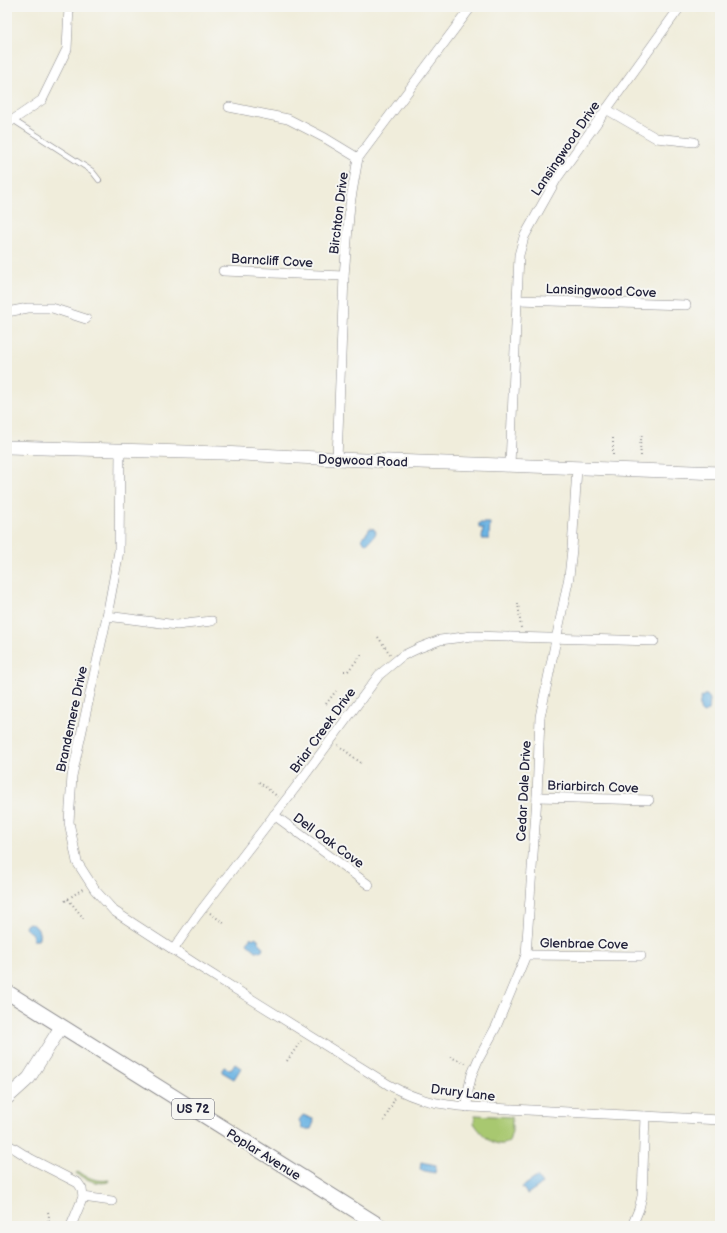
<svg xmlns="http://www.w3.org/2000/svg" width="727" height="1233" font-family="'Balsamiq Sans',sans-serif">
  <style>
    .green { fill: #a8c870; stroke: #657556 }
    .water { fill: #6bb3e3; stroke: #466a8f }
    .lines { fill: none; stroke-linecap: round; stroke-linejoin: round }
    .lane-casing { stroke: #89888b; stroke-width: 6 }
    .street-casing { stroke: #89888b; stroke-width: 10 }
    .secondary-casing { stroke: #89888b; stroke-width: 14 }
    .primary-casing { stroke: #89888b; stroke-width: 16 }
    .path { stroke: #89888b; stroke-width: 2; stroke-dasharray: 1 3; stroke-linecap: butt }
    .lane { stroke: #fff; stroke-width: 4.5 }
    .street { stroke: #fff; stroke-width: 9 }
    .secondary { stroke: #fff; stroke-width: 13 }
    .primary { stroke: #fff; stroke-width: 14 }
    .labels { text-anchor: middle; stroke-width: 4; stroke-linejoin: round; paint-order: stroke }
    .shield { fill: #f6f6f2; stroke: #626272; stroke-width: 1 }
    .shield-label { font-size: 12px; font-weight: bold; fill: #22223b }
    .street-label { font-size: 13px; fill: #22223b; stroke: #f6f6f2 }
  </style>
  <rect width="100%" height="100%" fill="#f6f6f2"/>
  <filter id="ink" filterUnits="userSpaceOnUse"><feTurbulence type="fractalNoise" baseFrequency=".025" numOctaves="2"/><feDisplacementMap in="SourceGraphic" scale="8" xChannelSelector="R" yChannelSelector="G"/><feConvolveMatrix kernelMatrix="1 2 1 2 8 2 1 2 1" color-interpolation-filters="sRGB"/></filter>
  <filter id="wash" filterUnits="userSpaceOnUse"><feTurbulence type="fractalNoise" baseFrequency=".012" numOctaves="4" result="noise"/><feDisplacementMap in="SourceGraphic" scale="16" xChannelSelector="R" yChannelSelector="G"/><feGaussianBlur stdDeviation="0.9" result="paint"/><feColorMatrix in="noise" values="0 0 0 0 0 0 0 0 0 0 0 0 0 0 0 0 0 1.4 0 .05"/><feComposite in="paint" operator="in"/></filter>
  <g filter="url(#wash)">
    <rect width="100%" height="100%" fill="#f0eddb"/>
    <g class="green">
      <path d="M475,1115L512,1117V1131L509,1142C495,1150 481,1134 474,1123Z"/>
      <path d="M77,1172C88,1177 96,1182 109,1180L108,1182C96,1185 87,1179 76,1174Z"/>
    </g>
    <g class="water">
      <polygon points="479,523 490,523 489,539 482,539 483,528 479,528"/>
      <polygon points="370,528 374,529 376,532 375,535 367,544 362,540 363,536 366,534"/>
      <path d="M704,695H707L710,699L709,710L705,713L701,712C699,707 699,698 704,695Z"/>
      <path d="M29,923C36,924 42,933 38,940H33L32,934L25,928L26,925Z"/>
      <polygon points="251,937 253,939 255,937 258,939 259,942 263,947 262,951 256,951 247,943"/>
      <polygon points="235,1064 241,1068 234,1079 222,1072 222,1070 224,1067 231,1070"/>
      <polygon points="303,1115 313,1119 314,1122 311,1129 302,1129 299,1120"/>
      <polygon points="421,1162 436,1165 435,1173 420,1170"/>
      <polygon points="537,1177 542,1184 527,1194 522,1187"/>
    </g>
  </g>
  <g filter="url(#ink)">
    <g class="lines">
      <g class="lane-casing">
        <polyline id="lane" points="13,120 92,171 99,180"/>
      </g>
      <g class="street-casing">
        <g id="street">
          <polyline points="229,107 288,119 325,138 358,158"/>
          <polyline points="606,109 656,138 694,142"/>
          <polyline points="7,124 42,100 67,49 69,7"/>
          <polyline points="223,271 344,276"/>
          <polyline points="517,300 686,305"/>
          <polyline points="7,312 28,308 52,308 86,319"/>
          <path d="M120,451L119,551L107,616L72,776L69,822L77,862L95,890L114,911L200,967L389,1085C418,1101 439,1105 472,1107L720,1120"/>
          <polyline points="337,459 344,276 350,204 358,158 471,7"/>
          <polyline points="510,465 519,255 524,237 557,178 680,7"/>
          <polyline points="107,616 177,625 212,621"/>
          <polyline points="537,797 649,800"/>
          <polyline points="274,815 369,885"/>
          <polyline points="173,950 196,917 302,779 379,675 402,656 419,648 440,640 472,636 654,641"/>
          <polyline points="526,955 641,956"/>
          <polyline points="467,1107 468,1091 472,1074 478,1060 496,1027 526,955 537,797 540,717 569,577 572,549 577,468"/>
          <polyline points="7,1144 31,1159 78,1183 82,1189 83,1197 112,1201"/>
          <polyline points="71,1226 83,1197"/>
          <polyline points="632,1226 639,1209 642,1196 645,1116"/>
        </g>
      </g>
      <g class="secondary-casing">
        <g id="secondary">
          <polyline points="7,447 222,453 337,459 720,473"/>
          <polyline points="7,1098 29,1078 61,1027"/>
        </g>
      </g>
      <g class="primary-casing">
        <polyline id="primary" points="7,992 380,1226"/>
      </g>
      <g class="path">
        <polyline points="613,455 613,437"/>
        <polyline points="641,456 640,445 642,435"/>
        <polyline points="518,603 521,628"/>
        <polyline points="378,637 390,654"/>
        <polyline points="344,671 348,671 362,654"/>
        <polyline points="326,704 336,691"/>
        <polyline points="338,745 361,763"/>
        <polyline points="259,782 278,797"/>
        <polyline points="68,899 85,920"/>
        <polyline points="65,901 84,888"/>
        <polyline points="210,913 225,924"/>
        <polyline points="450,1057 468,1064"/>
        <polyline points="287,1061 301,1041"/>
        <polyline points="384,1121 395,1098"/>
        <polyline points="48,1212 49,1215 48,1226"/>
      </g>
      <use href="#lane" class="lane"/>
      <use href="#street" class="street"/>
      <use href="#secondary" class="secondary"/>
      <use href="#primary" class="primary"/>
    </g>
  </g>
  <g class="labels">
    <rect class="shield" x="172" y="1099" width="42" height="20" rx="3"/>
    <g class="shield-label">
      <text x="193" y="1113">US 72</text>
    </g>
    <g class="street-label">
      <text transform="translate(565 148) rotate(-56)" y="5">Lansingwood Drive</text>
      <text transform="translate(338 213) rotate(-83)" y="5">Birchton Drive</text>
      <text transform="translate(272 260) rotate(3)" y="5">Barncliff Cove</text>
      <text transform="translate(601 290) rotate(2)" y="5">Lansingwood Cove</text>
      <text transform="translate(363 460) rotate(2)" y="5">Dogwood Road</text>
      <text transform="translate(71 719) rotate(-78)" y="5">Brandemere Drive</text>
      <text transform="translate(322 730) rotate(-54)" y="5">Briar Creek Drive</text>
      <text transform="translate(593 786) rotate(2)" y="5">Briarbirch Cove</text>
      <text transform="translate(523 791) rotate(-87)" y="5">Cedar Dale Drive</text>
      <text transform="translate(329 840) rotate(36)" y="5">Dell Oak Cove</text>
      <text transform="translate(584 943) rotate(1)" y="5">Glenbrae Cove</text>
      <text transform="translate(463 1092) rotate(7)" y="5">Drury Lane</text>
      <text transform="translate(264 1154) rotate(32)" y="5">Poplar Avenue</text>
    </g>
  </g>
  <rect width="727" height="1233" fill="none" stroke="#f6f6f2" stroke-width="24"/>
</svg>
